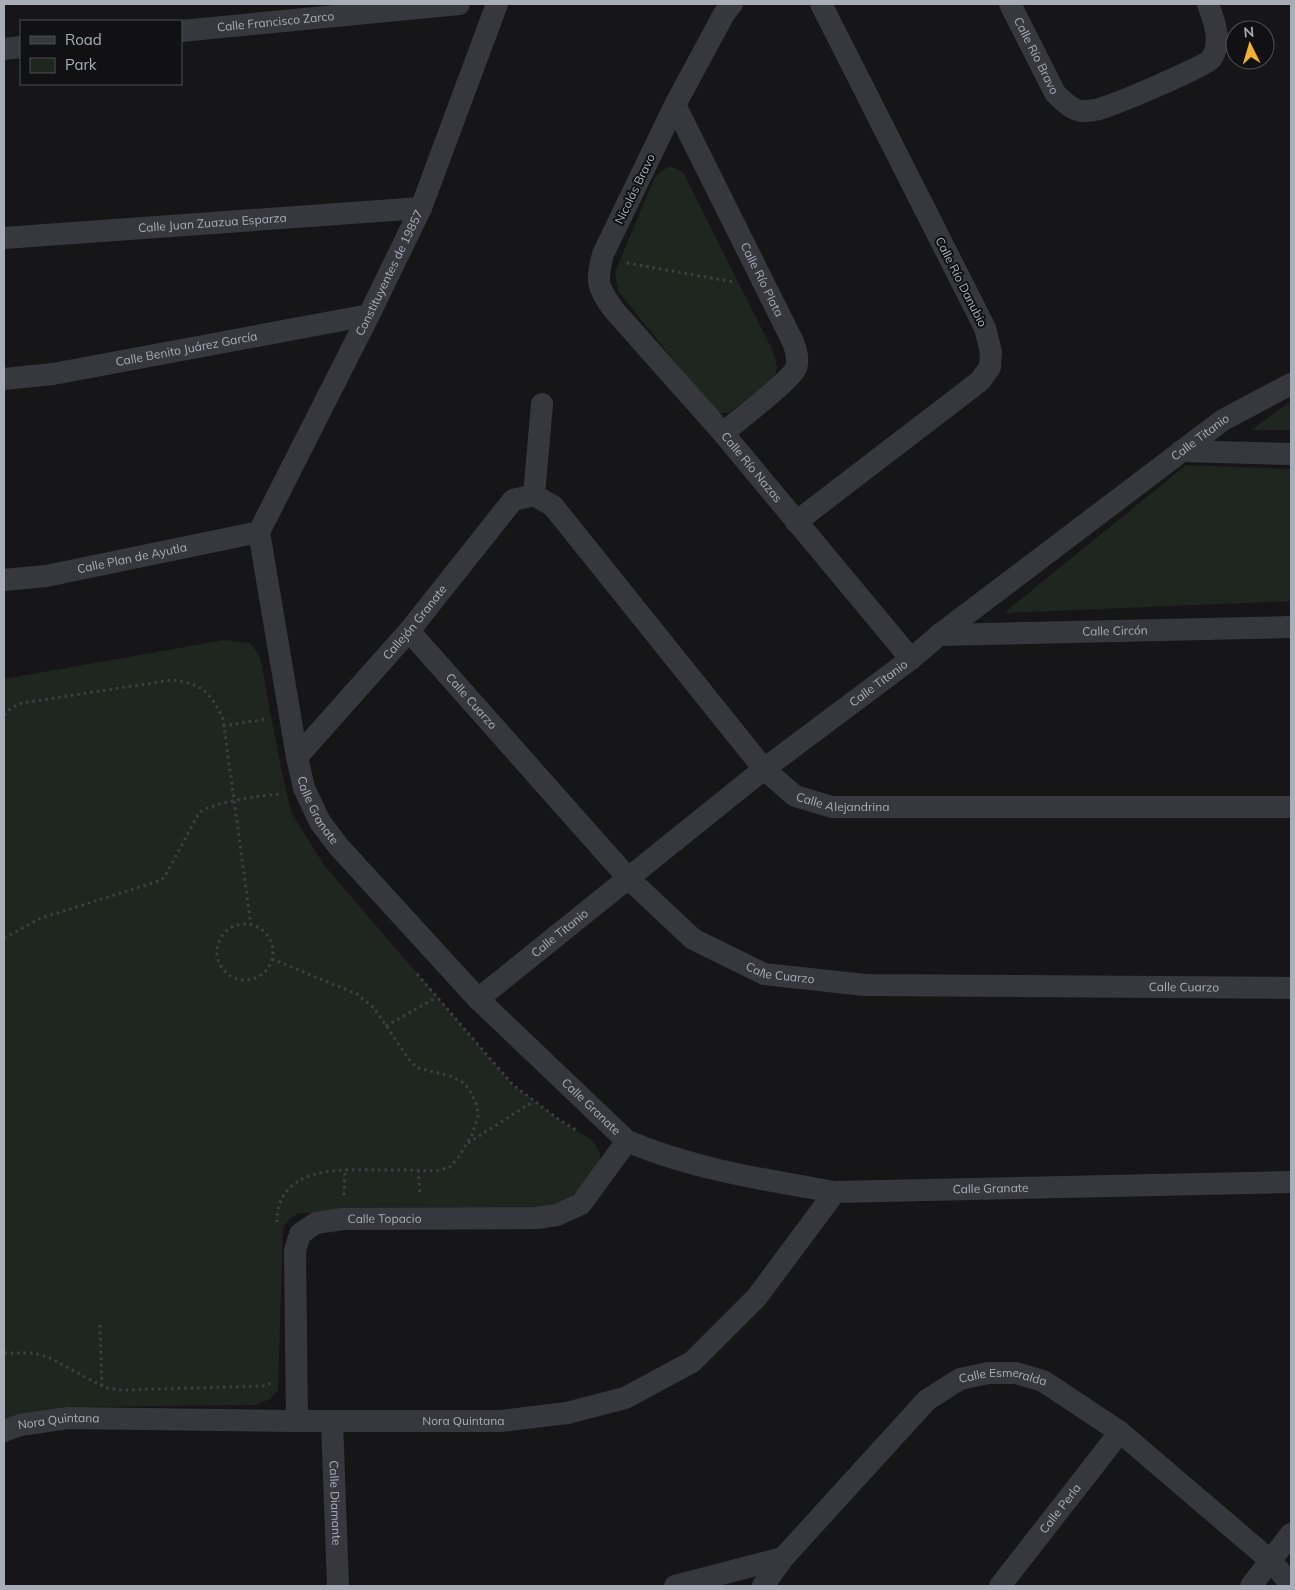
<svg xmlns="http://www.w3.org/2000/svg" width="1295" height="1590" font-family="Mulish,sans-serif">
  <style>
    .green { fill: #1e261f }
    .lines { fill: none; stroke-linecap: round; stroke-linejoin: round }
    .path { stroke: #3d3f44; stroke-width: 3; stroke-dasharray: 2.5 4; stroke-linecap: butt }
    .minor { stroke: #37383d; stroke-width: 22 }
    .labels { text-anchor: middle; stroke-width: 4; stroke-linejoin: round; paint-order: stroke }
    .street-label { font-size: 12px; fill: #a8adb8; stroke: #111113 }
  </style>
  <rect width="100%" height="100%" fill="#161618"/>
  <g class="green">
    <polygon points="669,166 683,172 772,349 777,367 775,378 729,413 720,413 712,408 618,291 615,272 655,177"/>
    <polygon points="1291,401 1291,430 1251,430"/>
    <polygon points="1186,465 1291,469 1291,601 1004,613"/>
    <path d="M224,640L250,643L260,657L280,763L291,812L324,865L512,1084L558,1119L593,1141L600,1153V1166L587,1184L556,1207L527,1211L300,1213C291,1216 287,1221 283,1229L278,1390L270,1399L255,1405L73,1407L4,1420V679Z"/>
  </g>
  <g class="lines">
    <g class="path">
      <polyline points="627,263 734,282"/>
      <path d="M4,715L11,708L22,703L172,680C203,684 209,691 223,719L251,925"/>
      <polyline points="223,726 265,719"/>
      <circle cx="245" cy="952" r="28"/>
      <path d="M4,938L41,918L156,882L164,878L199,813C215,801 259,796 280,794"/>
      <path d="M272,959L357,994L374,1008L410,1061L418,1068L450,1076L464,1083L472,1094L477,1106L478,1116L472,1135L458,1158L450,1167L436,1171C417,1170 398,1170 378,1170C338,1169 277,1167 277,1222"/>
      <polyline points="417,974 512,1084 558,1119 576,1130"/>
      <polyline points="386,1026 437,997"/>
      <polyline points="468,1143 534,1101"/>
      <polyline points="418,1170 420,1194"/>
      <polyline points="344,1195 345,1169"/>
      <polyline points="100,1325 102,1386"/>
      <polyline points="4,1353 34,1353 50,1358 106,1388 122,1390 265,1386 271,1383"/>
    </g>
    <g class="minor">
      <path id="s1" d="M732,4L724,14L675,105L603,254C596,282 597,286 613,309L723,433L911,659"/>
      <path id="s2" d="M1010,4L1055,93C1062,100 1072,111 1083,111C1089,111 1097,110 1102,108C1116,104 1205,67 1211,59C1223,42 1214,21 1208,4"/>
      <path id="s3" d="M181,31L459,4"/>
      <polyline points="4,49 21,47"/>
      <path id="s4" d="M675,105L793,342C796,350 799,359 796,368C791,380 736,422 723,433"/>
      <path id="s5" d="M4,238L421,208"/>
      <path id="s6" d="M4,379L53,374L369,315"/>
      <polyline points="1181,451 1291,454"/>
      <path id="s7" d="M534,495L553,506L764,769L795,796L832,807H1291"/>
      <polyline points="534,495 542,404"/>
      <polyline points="796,522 980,381 990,367 991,352 985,328 821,4"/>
      <path id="s8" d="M259,532L297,757L304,788L320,822L339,847L478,999L627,1141C693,1169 765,1180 835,1192L1291,1182"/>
      <path id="s9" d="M259,532L369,315L421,208L497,4"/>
      <path id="s10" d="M4,580L46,576L259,532"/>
      <path id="s11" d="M409,631L628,878L693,939L764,974L865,985L1291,988"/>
      <path id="s12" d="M939,635L1291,627"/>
      <path id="s13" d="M297,757L409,631L513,500L534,495"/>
      <path id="s14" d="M478,999L764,769L911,659L939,635L1223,420L1291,384"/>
      <path id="s15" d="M297,1421L295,1251L300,1234L316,1223L343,1219L536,1218L557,1215L581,1204L627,1141"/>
      <path id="s16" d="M332,1421L338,1586"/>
      <path id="s17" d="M4,1431L20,1425L68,1418L297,1421H501L567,1413L625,1398L692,1362L757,1297L835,1192"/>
      <polyline points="675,1586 783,1558"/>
      <path id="s18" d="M763,1586L783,1558L927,1400L960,1379L988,1373H1016L1043,1381L1120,1432L1271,1561L1288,1581L1291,1586"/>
      <path id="s19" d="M1000,1586L1120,1432"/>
      <polyline points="1251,1586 1291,1534"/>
    </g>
  </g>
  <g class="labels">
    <g class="street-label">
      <text dy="4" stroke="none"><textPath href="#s3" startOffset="95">Calle Francisco Zarco</textPath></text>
      <text dy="4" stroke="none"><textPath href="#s2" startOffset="58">Calle Río Bravo</textPath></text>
      <text transform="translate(635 189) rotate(-64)" y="4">Nicolás Bravo</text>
      <text dy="4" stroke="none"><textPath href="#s5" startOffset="209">Calle Juan Zuazua Esparza</textPath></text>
      <text dy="4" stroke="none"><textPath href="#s9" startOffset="290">Constituyentes de 19857</textPath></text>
      <text dy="4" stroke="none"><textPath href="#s4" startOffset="195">Calle Río Plata</textPath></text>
      <text transform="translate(961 282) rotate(63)" y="4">Calle Río Danubio</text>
      <text dy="4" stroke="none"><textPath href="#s6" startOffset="185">Calle Benito Juárez García</textPath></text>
      <text dy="4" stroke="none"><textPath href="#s14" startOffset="915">Calle Titanio</textPath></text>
      <text dy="4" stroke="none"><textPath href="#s1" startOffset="551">Calle Río Nazas</textPath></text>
      <text dy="4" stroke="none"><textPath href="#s10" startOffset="130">Calle Plan de Ayutla</textPath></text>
      <text dy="4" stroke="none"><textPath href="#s13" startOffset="179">Callejón Granate</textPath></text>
      <text dy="4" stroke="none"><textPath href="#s12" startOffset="176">Calle Circón</textPath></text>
      <text dy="4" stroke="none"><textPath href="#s14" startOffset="510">Calle Titanio</textPath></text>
      <text dy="4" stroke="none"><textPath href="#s11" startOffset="94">Calle Cuarzo</textPath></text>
      <text dy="4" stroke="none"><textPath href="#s7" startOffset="449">Calle Alejandrina</textPath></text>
      <text dy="4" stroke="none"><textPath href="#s8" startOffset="286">Calle Granate</textPath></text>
      <text dy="4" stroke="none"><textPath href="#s14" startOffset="105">Calle Titanio</textPath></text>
      <text dy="4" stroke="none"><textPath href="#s11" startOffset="514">Calle Cuarzo</textPath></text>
      <text dy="4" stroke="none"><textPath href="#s11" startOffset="919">Calle Cuarzo</textPath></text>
      <text dy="4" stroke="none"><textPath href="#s8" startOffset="691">Calle Granate</textPath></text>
      <text dy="4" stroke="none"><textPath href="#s8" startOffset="1111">Calle Granate</textPath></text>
      <text dy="4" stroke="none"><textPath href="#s15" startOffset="276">Calle Topacio</textPath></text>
      <text dy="4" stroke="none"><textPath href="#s18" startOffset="331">Calle Esmeralda</textPath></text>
      <text dy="4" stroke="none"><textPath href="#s17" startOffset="461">Nora Quintana</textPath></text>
      <text dy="4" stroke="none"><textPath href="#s17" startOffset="56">Nora Quintana</textPath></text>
      <text dy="4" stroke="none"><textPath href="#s16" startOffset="82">Calle Diamante</textPath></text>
      <text dy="4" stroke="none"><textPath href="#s19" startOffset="98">Calle Perla</textPath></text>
    </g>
  </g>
  <rect width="1295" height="1590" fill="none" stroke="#a8adb8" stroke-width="10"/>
  <rect x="20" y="20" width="162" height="65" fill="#111113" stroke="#4d4f55"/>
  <rect x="30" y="36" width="25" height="8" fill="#37383d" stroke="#4d4f55"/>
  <text x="65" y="45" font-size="15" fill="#a8adb8">Road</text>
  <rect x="30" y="58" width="25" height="15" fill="#1e261f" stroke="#4d4f55"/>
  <text x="65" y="70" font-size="15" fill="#a8adb8">Park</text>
  <g transform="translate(1250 45) rotate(355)"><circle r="24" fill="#111113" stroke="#4d4f55"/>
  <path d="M0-4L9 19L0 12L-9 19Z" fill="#f2b134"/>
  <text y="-8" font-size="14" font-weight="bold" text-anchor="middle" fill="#a8adb8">N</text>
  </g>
</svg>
